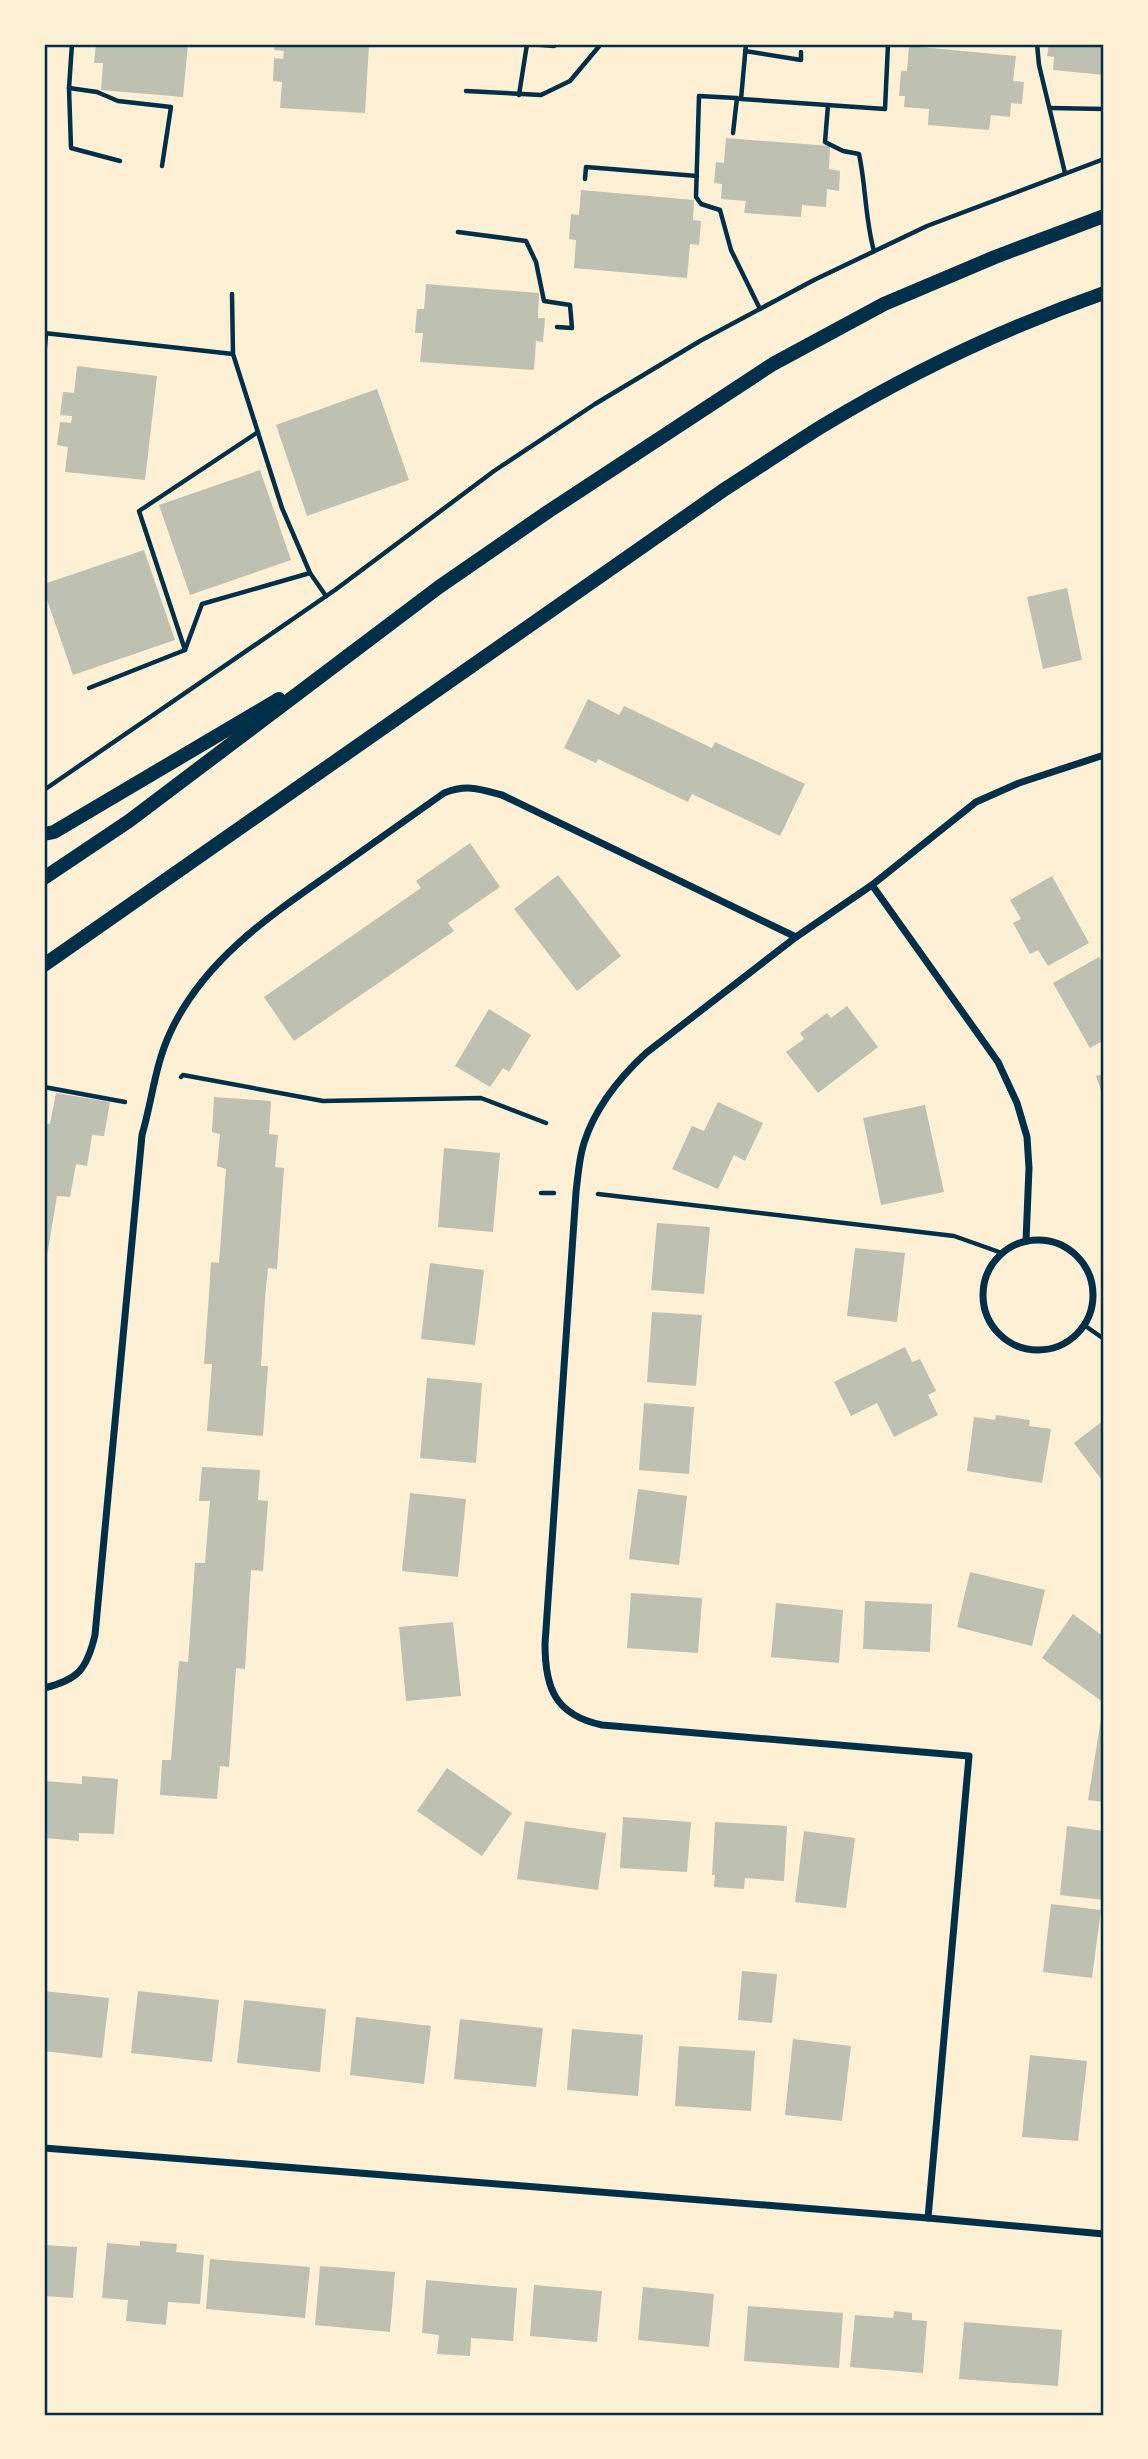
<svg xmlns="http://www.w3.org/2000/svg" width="1148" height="2459" font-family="Jost,sans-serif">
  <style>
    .building { fill: #bec0b2 }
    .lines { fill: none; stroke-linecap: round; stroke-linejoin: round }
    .path { stroke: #003049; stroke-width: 4.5 }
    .minor { stroke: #003049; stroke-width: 7 }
    .secondary { stroke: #003049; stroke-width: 14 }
    .neatline { fill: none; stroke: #003049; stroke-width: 2.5 }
  </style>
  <rect width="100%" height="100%" fill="#fdf0d5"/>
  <g class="building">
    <polygon points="96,44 188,44 183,97 101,90 103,63 94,63"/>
    <polygon points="275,44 369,44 365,113 280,108 282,82 273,81 274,58 283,59 284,51 274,50"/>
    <polygon points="1049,44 1104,44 1104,75 1053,70 1054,57 1047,56"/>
    <polygon points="909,46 1016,56 1013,81 1024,82 1022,104 1011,103 1010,117 991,115 989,130 928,125 929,109 904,107 905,96 899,96 901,71 907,71"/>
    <polygon points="726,138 830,146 829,169 840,171 839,191 827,189 826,207 802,205 801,217 744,213 746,201 721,199 722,184 714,183 716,162 724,163"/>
    <polygon points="581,190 694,200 693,220 701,221 699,245 690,244 687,278 574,268 576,240 569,239 571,214 579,215"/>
    <polygon points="426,284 539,293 538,318 545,318 543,342 536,341 534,370 420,362 423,333 415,333 417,309 424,309"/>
    <polygon points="77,366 157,376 145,480 65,472 68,447 57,445 60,422 71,423 72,416 60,415 63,392 74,393"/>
    <polygon points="377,389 409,480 307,516 276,425"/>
    <polygon points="260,470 291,560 190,595 159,505"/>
    <polygon points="144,550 175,640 73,675 44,591 44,584"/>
    <polygon points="1067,588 1082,660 1043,669 1027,597"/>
    <polygon points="588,699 619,715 624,706 712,748 715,742 805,784 780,836 692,794 688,802 598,759 596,763 564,748"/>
    <polygon points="470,843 500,887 448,923 454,931 294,1041 264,997 421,888 416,881"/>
    <polygon points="558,875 621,956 577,991 514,909"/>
    <polygon points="1052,876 1089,943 1048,966 1038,950 1030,954 1013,923 1021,919 1010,900"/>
    <polygon points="1099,957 1104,966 1104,1040 1090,1048 1053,983"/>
    <polygon points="847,1006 878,1047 818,1093 786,1052 804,1039 800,1033 827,1013 831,1018"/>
    <polygon points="489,1009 531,1035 509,1072 503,1068 490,1087 455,1066"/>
    <polygon points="1104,1074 1104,1099 1096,1076"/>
    <polygon points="56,1093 110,1102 104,1136 92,1135 87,1166 76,1164 70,1197 57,1196 46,1262 44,1261 44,1124 50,1124"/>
    <polygon points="214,1097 271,1101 269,1134 278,1135 275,1167 284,1168 277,1269 268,1268 265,1298 261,1366 268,1366 263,1436 207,1431 212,1364 204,1364 209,1294 211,1262 219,1263 226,1169 217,1166 220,1134 212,1132"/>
    <polygon points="718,1102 763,1123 745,1161 734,1155 718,1189 672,1169 692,1126 704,1131"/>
    <polygon points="925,1105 944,1192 881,1205 863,1118"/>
    <polygon points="444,1148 500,1153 493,1232 438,1227"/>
    <polygon points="657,1223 710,1227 704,1294 651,1290"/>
    <polygon points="855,1248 905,1253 897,1322 847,1316"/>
    <polygon points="430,1263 484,1270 475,1345 421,1339"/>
    <polygon points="652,1312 702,1315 696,1386 647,1382"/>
    <polygon points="905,1347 912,1362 920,1359 936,1391 928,1395 938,1415 894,1437 877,1403 851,1416 834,1382"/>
    <polygon points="427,1378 482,1383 476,1463 420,1458"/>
    <polygon points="644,1403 694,1407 689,1474 639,1470"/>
    <polygon points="996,1415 1030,1420 1029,1426 1051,1429 1042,1483 967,1471 974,1417 995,1420"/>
    <polygon points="1104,1420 1104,1483 1074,1443"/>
    <polygon points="202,1467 260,1470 258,1500 268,1501 263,1571 251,1570 245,1669 236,1668 229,1767 220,1766 217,1799 160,1795 162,1760 171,1760 179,1661 188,1662 195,1563 205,1563 210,1501 199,1501"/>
    <polygon points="638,1489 687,1496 679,1565 629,1559"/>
    <polygon points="410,1493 466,1499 458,1577 402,1571"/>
    <polygon points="970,1572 1045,1590 1032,1646 957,1627"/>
    <polygon points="631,1593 702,1598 698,1653 627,1648"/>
    <polygon points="865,1601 932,1604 930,1652 863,1649"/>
    <polygon points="776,1603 843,1610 839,1663 771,1657"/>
    <polygon points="1073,1614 1104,1637 1104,1703 1042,1658"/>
    <polygon points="453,1622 461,1696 406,1701 399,1627"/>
    <polygon points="1101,1719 1104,1719 1104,1802 1088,1800"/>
    <polygon points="447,1768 512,1813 482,1856 417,1811"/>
    <polygon points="82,1776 118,1779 114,1834 79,1833 79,1841 44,1838 44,1781 82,1784"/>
    <polygon points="623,1817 691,1822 687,1872 620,1868"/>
    <polygon points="525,1821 606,1833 598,1890 517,1879"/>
    <polygon points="715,1822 787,1826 784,1881 745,1878 744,1889 714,1887 715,1875 712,1875"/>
    <polygon points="1067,1826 1104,1831 1104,1900 1060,1895"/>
    <polygon points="804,1831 855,1838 846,1908 795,1902"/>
    <polygon points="1051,1904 1101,1910 1092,1978 1043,1972"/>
    <polygon points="742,1971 777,1974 772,2023 738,2020"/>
    <polygon points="44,1991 109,1998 102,2058 44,2051"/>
    <polygon points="138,1991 219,2000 212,2062 131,2053"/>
    <polygon points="244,2000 326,2009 320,2072 237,2063"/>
    <polygon points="356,2017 431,2026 424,2084 350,2075"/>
    <polygon points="460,2019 543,2028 536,2087 454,2079"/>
    <polygon points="572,2029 643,2035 638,2096 567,2090"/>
    <polygon points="793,2039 851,2046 842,2121 785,2115"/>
    <polygon points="679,2046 755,2051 751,2111 675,2106"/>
    <polygon points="1030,2055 1087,2061 1078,2141 1022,2137"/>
    <polygon points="140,2241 177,2244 176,2252 204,2255 200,2304 168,2302 166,2325 126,2321 128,2300 102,2298 107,2243 140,2246"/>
    <polygon points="44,2245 77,2247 73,2298 44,2296"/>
    <polygon points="210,2259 310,2267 305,2318 206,2309"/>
    <polygon points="320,2266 395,2272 390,2332 315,2325"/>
    <polygon points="426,2280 517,2288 513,2341 471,2338 470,2356 437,2354 439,2335 422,2333"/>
    <polygon points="534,2285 602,2291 597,2342 530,2336"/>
    <polygon points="643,2287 714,2294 709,2347 638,2340"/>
    <polygon points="748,2306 843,2313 839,2368 744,2361"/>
    <polygon points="894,2311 912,2313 912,2320 927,2321 923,2373 850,2367 855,2315 893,2318"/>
    <polygon points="964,2322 1062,2330 1058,2386 959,2379"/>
  </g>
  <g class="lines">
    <g class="path">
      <polyline points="72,44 69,88 71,148 120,161"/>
      <polyline points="530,44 554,46 554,44"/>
      <polyline points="746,44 741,99 885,109 888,44"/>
      <polyline points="1037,44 1039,65 1065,173"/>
      <polyline points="745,51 801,60 801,52"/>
      <polyline points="69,88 97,92 118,101 171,107 162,166"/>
      <polyline points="466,91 541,95 570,81 601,44"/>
      <polyline points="519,95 527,44"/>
      <polyline points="736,98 699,96 696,197 701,204 720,210 731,250 760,309"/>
      <path d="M828,105L825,142L843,151L859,154C866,186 865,219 874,251"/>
      <polyline points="1050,108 1104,109"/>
      <polyline points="733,133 737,98"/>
      <polyline points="585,179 586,167 697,176"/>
      <polyline points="458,232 526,241 536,262 544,301 570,305 572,328 557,327"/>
      <polyline points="232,294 233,354 282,508 310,573 326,596"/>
      <polyline points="44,333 233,354"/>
      <polyline points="44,358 46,334"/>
      <polyline points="258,432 139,511 185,650 202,604 310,573"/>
      <polyline points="89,688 185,650"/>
      <polyline points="44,790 335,590 494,471 595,404 700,341 814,280 927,226 1104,159"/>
      <polyline points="181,1077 183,1075 323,1101 481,1098 546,1123"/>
      <polyline points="44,1087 125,1102"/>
      <polyline points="541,1193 554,1193"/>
      <polyline points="598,1194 954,1236 1002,1253"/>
      <polyline points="1084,1325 1104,1339"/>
    </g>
    <g class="minor">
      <polyline points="872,885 998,1062 1017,1103 1027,1137 1029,1168 1026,1241"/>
      <circle cx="1038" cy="1295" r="55"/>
      <path d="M44,1688C78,1680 87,1669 95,1635L142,1135C152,1101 155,1065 170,1033C203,961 268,917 331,873C368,847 406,820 444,793C467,784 480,789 502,795L796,937"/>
      <polyline points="44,2148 928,2218 1104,2234"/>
      <path d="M928,2218L969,1756L602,1725C555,1715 545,1688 545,1644L576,1192C578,1176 579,1158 584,1143C595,1108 619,1078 646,1053L796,937L872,885L976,802L1019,783L1104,755"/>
    </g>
    <g class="secondary">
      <polyline points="44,834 54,832 279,699"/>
      <polyline points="44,878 129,821 439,587 549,511 773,364 884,304 995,257 1104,216"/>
      <path d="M44,965L725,489C758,468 790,446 824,425C912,372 1007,327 1104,293"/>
    </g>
  </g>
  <rect width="1148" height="2459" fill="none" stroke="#fdf0d5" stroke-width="91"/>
  <rect x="46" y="46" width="1056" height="2368" class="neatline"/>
</svg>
